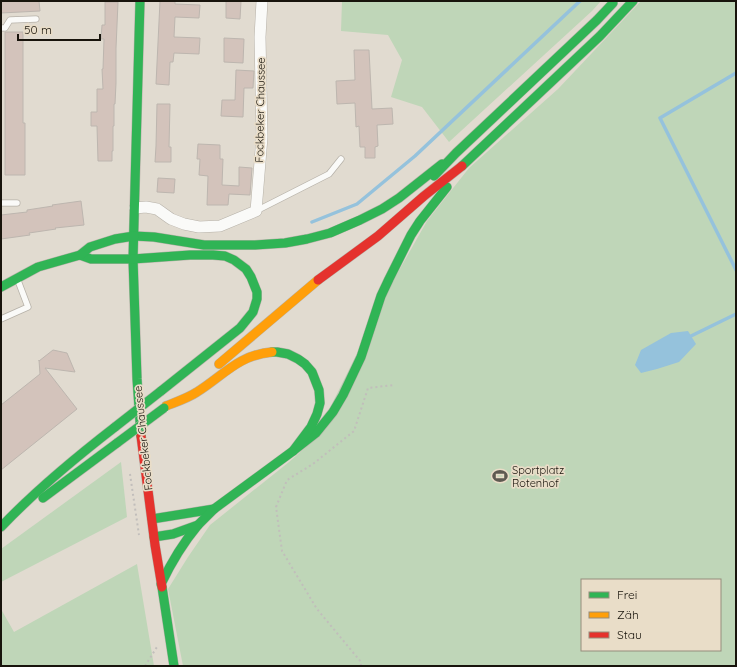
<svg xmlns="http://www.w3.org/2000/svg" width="737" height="667" font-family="Quicksand,sans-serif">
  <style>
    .green { fill: #bfd6b8; fill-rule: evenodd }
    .water { fill: #95c2dc }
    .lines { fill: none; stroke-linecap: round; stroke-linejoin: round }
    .stream { stroke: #95c2dc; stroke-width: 3.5 }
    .building { fill: #d3c3bb; stroke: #bdb6af }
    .lane-casing { stroke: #b6b1a8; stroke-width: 7 }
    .street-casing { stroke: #b6b1a8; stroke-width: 12 }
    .fast-casing { stroke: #b6b1a8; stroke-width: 10 }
    .slow-casing { stroke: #b6b1a8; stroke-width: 10 }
    .jam-casing { stroke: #b6b1a8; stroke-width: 10 }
    .path { stroke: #c1bebb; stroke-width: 2; stroke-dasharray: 2 3; stroke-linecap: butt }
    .lane { stroke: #fafaf8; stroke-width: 5.5 }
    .street { stroke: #fafaf8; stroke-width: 11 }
    .fast { stroke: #30b455; stroke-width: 9 }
    .slow { stroke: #ff9f0a; stroke-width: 9 }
    .jam { stroke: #e5322d; stroke-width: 9 }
    .fast-bridge-casing { stroke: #b6b1a8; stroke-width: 10; stroke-linecap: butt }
    .fast-bridge { stroke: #30b455; stroke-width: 9 }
    .labels { text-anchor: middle; stroke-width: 3.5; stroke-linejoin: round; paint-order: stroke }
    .street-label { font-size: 11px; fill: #18140c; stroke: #e9ddc8 }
    .poi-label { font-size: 11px; fill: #18140c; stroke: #e9ddc8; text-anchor: start }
  </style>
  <rect width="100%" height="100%" fill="#e1dbd0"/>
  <g class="green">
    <polygon points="342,1 601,1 592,11 449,142 422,107 391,97 402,60 388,35 341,31"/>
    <path d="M641,1H736V666H183L168,589L188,557L210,525L289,462L314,440L393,281L427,221L469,168L558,89ZM582,580H720V650H582Z"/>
    <polygon points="121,462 127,517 1,582 1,549"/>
    <polygon points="137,564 154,666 1,666 1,609 14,632"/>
  </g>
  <polygon class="water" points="688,331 696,344 679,362 657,369 641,373 635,365 641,350 671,333"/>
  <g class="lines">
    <g class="stream">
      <polyline points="736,73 660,118 736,270"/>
      <polyline points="312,222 357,204 415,156 580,1"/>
      <polyline points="691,336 736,314"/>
    </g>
  </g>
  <g class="building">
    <polygon points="1,1 39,1 40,11 1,13"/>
    <polygon points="160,1 175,1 175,4 200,5 199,18 175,17 174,37 200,38 199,54 174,53 173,62 170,62 169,85 156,84"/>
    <polygon points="226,1 241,1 240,19 226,18"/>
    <polygon points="105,2 118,2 116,48 116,83 115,104 114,104 114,126 113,126 113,151 112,151 112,161 98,161 97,126 91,126 91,112 97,112 97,89 103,89 102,69 103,69 104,39 101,39 102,25 105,25"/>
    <polygon points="5,32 23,32 23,123 25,123 25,175 5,175"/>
    <polygon points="224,38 244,39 243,63 224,62"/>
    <polygon points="354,50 369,50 372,109 392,108 393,124 377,125 378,146 375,147 375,158 365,158 365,147 360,147 359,126 356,127 355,103 337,104 336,81 355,80"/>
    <polygon points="236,70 254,71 253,88 244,88 243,117 221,116 222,100 235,100"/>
    <polygon points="157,104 170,104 169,147 171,147 171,162 155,162 156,146"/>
    <polygon points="198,144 220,145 220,159 223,159 222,185 239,186 239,167 252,168 250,195 229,194 228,205 207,205 208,176 199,175 200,159 197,159"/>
    <polygon points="158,178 175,179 174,193 157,192"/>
    <polygon points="81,201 84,225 55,228 56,229 29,233 30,235 1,239 1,215 27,212 27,210 53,206 52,205"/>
    <polygon points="53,350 67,353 75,372 45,368 77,409 1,470 1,405 40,374 39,360 39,361"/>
  </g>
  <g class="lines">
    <g class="lane-casing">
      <g id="lane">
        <polyline points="1,28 5,28 10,20 36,19"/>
        <polyline points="1,203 17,203"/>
        <polyline points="256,211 329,174 341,159"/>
        <polyline points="1,319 28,307 17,278"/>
      </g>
    </g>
    <g class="street-casing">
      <polyline id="street" points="135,208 146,207 157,209 171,219 184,224 199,227 220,226 256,211 262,137 260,37 262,1"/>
    </g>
    <g class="fast-casing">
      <g id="fast">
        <polyline points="140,1 133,259 137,379 141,436"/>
        <polyline points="462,166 600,36 633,1"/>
        <polyline points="434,176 456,153 597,20 613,3"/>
        <polyline points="134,236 154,237 204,245 255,245 285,243 307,239 330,233 360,220 382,209 399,198 442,164"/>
        <polyline points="80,255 91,259 133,259"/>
        <polyline points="133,259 190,255 213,255 225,256 234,260 246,269 251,277 257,292 257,299 253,312 240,328 161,391"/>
        <polyline points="1,287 38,267 80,255 90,247 115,239 134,236"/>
        <polyline points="293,451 316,433 333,412 343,395 361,357 381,296 389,279 411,235 420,221 447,187"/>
        <polyline points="43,498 117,443"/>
        <polyline points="152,519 214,509"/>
        <path d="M1,527C36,490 75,458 115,427"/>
        <polyline points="154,537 173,534 198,525 214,509 293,451 311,427 317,414 320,403 319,390 312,372 305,364 298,359 288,354 277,352 272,352"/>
        <path d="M161,584C171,563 183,543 198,525"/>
        <polyline points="162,587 174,666"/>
      </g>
    </g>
    <g class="slow-casing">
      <g id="slow">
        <polyline points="219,364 318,280"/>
        <path d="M166,406C176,402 188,398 197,392C223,376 238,355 272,352"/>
      </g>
    </g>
    <g class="jam-casing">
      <g id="jam">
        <polyline points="318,280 378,236 424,196 462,166"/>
        <polyline points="141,436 155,545 162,587"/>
      </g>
    </g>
    <g class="path">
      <polyline points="130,474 139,535"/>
      <polyline points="145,666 157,647"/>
      <polyline points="361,666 361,662 317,609 282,551 276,507 287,480 313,464 354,431 368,388 394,385"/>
    </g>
    <use href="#lane" class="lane"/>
    <use href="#street" class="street"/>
    <use href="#fast" class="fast"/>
    <use href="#slow" class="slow"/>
    <use href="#jam" class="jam"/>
    <g class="fast-bridge-casing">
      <g id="fast-bridge">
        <polyline points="115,427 161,391"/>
        <polyline points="117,443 164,408"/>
      </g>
    </g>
    <use href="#fast-bridge" class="fast-bridge"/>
  </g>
  <defs>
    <g id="stadium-bare" transform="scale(1.2)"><path d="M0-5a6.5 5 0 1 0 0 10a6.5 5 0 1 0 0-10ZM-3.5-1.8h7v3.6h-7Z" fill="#5e5a51" stroke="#e9ddc8" stroke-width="2.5" paint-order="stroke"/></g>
  </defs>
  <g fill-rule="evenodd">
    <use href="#stadium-bare" x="500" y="476"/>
  </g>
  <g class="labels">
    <g class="street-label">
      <text transform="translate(260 110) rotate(-89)" y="4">Fockbeker Chaussee</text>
      <text transform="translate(143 438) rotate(-96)" y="4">Fockbeker Chaussee</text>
    </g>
    <g class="poi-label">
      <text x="512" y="474">Sportplatz<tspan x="512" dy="13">Rotenhof</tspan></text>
    </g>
  </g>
  <rect width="737" height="667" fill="none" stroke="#18140c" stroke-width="4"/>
  <rect x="581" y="579" width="140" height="72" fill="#e9ddc8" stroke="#958d7d"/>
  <rect x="589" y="592" width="20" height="6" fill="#30b455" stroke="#958d7d"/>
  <text x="617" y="599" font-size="12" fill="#18140c">Frei</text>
  <rect x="589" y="612" width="20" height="6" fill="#ff9f0a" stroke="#958d7d"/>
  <text x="617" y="619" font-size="12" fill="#18140c">Zäh</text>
  <rect x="589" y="632" width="20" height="6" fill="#e5322d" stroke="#958d7d"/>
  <text x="617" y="639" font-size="12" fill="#18140c">Stau</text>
  <path d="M18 34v6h82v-6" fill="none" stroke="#18140c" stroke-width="2"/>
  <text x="24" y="34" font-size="12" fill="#18140c" stroke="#e9ddc8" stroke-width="3" paint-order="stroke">50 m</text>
</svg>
